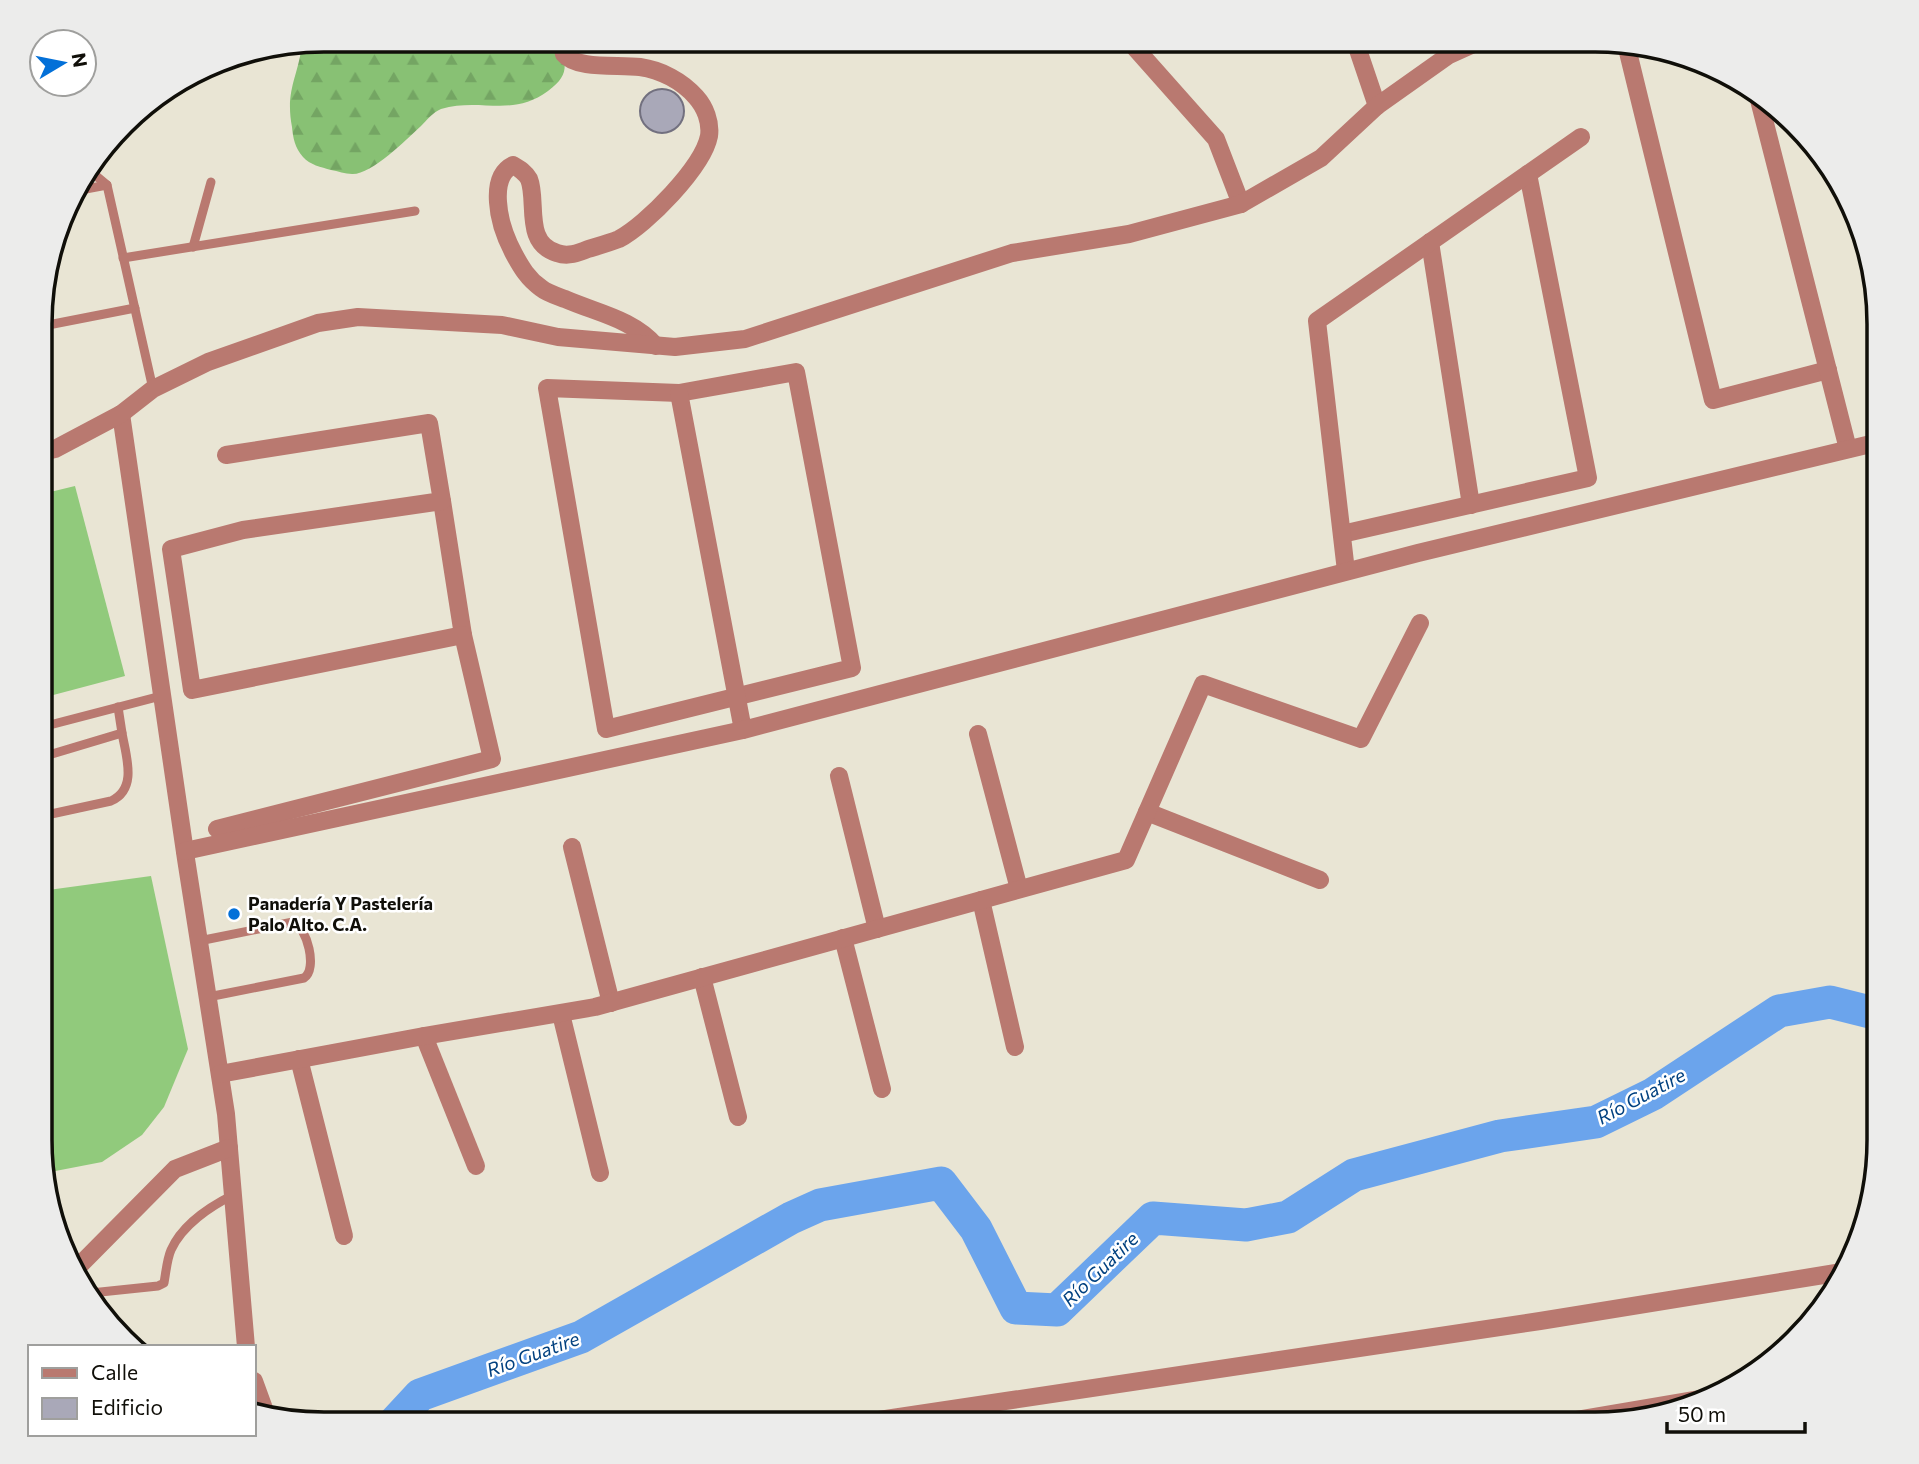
<svg xmlns="http://www.w3.org/2000/svg" width="1919" height="1464" font-family="Commissioner,sans-serif">
  <style>
    .forest { fill: url(#forest-firs) }
    .pitch { fill: #91ca7c }
    .lines { fill: none; stroke-linecap: round; stroke-linejoin: round }
    .river { stroke: #6ba4ec; stroke-width: 33 }
    .building { fill: #a9a8b8; stroke: #72707f; stroke-width: 2 }
    .service { stroke: #b97970; stroke-width: 9 }
    .minor { stroke: #b97970; stroke-width: 18 }
    .poi-dot { fill: #0370d8; stroke: #fff; stroke-width: 2.5 }
    .labels { text-anchor: middle; stroke-width: 5; stroke-linejoin: round; paint-order: stroke }
    .poi-label { font-size: 18px; font-weight: bold; fill: #100f09; stroke: #fff; text-anchor: start }
    .water-label { font-size: 19px; font-style: italic; fill: #01407f; stroke: #fff }
    .rim { fill: none; stroke: #100f09; stroke-width: 3.5 }
  </style>
  <defs>
    <pattern id="forest-firs" width="22" height="20" patternUnits="userSpaceOnUse" patternTransform="scale(1.75)"><rect width="22" height="20" fill="#88c174"/><path d="M5 1l3.5 6h-7zM16 11l3.5 6h-7z" fill="#74a563"/></pattern>
  </defs>
  <rect width="100%" height="100%" fill="#e9e5d4"/>
  <path class="forest" d="M324,40H560C566,65 570,75 548,91C512,118 480,97 441,109C433,112 426,121 421,126C406,140 371,175 352,174C345,174 338,171 331,170C321,167 310,165 303,157C295,148 293,138 292,127C285,90 298,78 302,44Z"/>
  <g class="pitch">
    <polygon points="75,486 125,676 42,698 42,494"/>
    <polygon points="151,876 188,1049 164,1107 142,1135 102,1162 45,1173 41,1159 41,891"/>
  </g>
  <g class="lines">
    <polyline class="river" points="394,1423 420,1395 581,1337 791,1218 820,1205 941,1183 976,1229 1016,1308 1057,1310 1153,1218 1246,1225 1288,1217 1354,1175 1500,1136 1596,1122 1653,1094 1779,1011 1830,1002 1878,1014"/>
  </g>
  <circle class="building" cx="662" cy="111" r="22"/>
  <g class="lines">
    <g class="service">
      <polyline points="89,170 107,185 153,389"/>
      <polyline points="75,191 107,185"/>
      <polyline points="193,247 211,182"/>
      <polyline points="123,258 415,211"/>
      <polyline points="43,326 135,308"/>
      <polyline points="118,707 122,733"/>
      <polyline points="42,727 161,696"/>
      <path d="M42,816L111,801C138,789 126,756 122,733L42,757"/>
      <path d="M199,941L293,922C307,927 318,969 304,978L208,997"/>
      <path d="M91,1293L158,1286L164,1283C166,1272 167,1259 171,1250C182,1225 211,1206 233,1195"/>
    </g>
    <g class="minor">
      <path d="M561,40L564,54C577,70 619,64 640,67C661,70 682,81 696,97C705,107 711,122 709,136C703,167 646,225 619,239C609,243 598,246 588,249C578,253 568,257 557,253C523,243 538,201 529,179C525,172 520,169 513,165C499,172 497,188 498,202C499,221 505,237 514,254C521,267 528,279 541,288C547,293 557,296 565,299C597,313 633,319 656,346"/>
      <polyline points="1129,41 1216,139 1241,204"/>
      <polyline points="1355,41 1377,106"/>
      <polyline points="1626,44 1713,400 1828,370"/>
      <polyline points="1758,96 1848,449"/>
      <polyline points="1430,242 1471,505"/>
      <polygon points="796,372 852,668 606,729 547,388 679,393"/>
      <polyline points="679,393 743,730"/>
      <polyline points="121,414 186,859 226,1114 246,1347"/>
      <polyline points="42,452 55,449 121,414 153,389 208,362 318,323 358,317 502,325 558,337 675,347 745,339 1012,253 1129,234 1241,204 1321,158 1377,106 1449,55 1480,41"/>
      <polyline points="442,501 463,635"/>
      <polyline points="1342,534 1588,478 1528,174"/>
      <polyline points="1346,571 1317,321 1581,137"/>
      <polyline points="978,734 1019,889"/>
      <polyline points="839,776 877,929"/>
      <polyline points="1147,812 1320,880"/>
      <polyline points="217,829 492,759 463,635 192,690 171,549 243,530 442,501 429,423 226,455"/>
      <polyline points="572,847 611,1003"/>
      <polyline points="185,851 743,730 1418,553 1879,442"/>
      <polyline points="981,900 1015,1047"/>
      <polyline points="843,938 882,1089"/>
      <polyline points="702,977 738,1117"/>
      <polyline points="561,1014 600,1173"/>
      <polyline points="424,1036 476,1166"/>
      <polyline points="299,1059 344,1236"/>
      <polyline points="220,1074 424,1036 595,1007 1126,860 1203,684 1361,739 1420,623"/>
      <polyline points="74,1271 175,1169 229,1148"/>
      <polyline points="254,1381 266,1414"/>
      <polyline points="859,1423 1540,1321 1842,1272"/>
      <polyline points="1552,1424 1711,1397"/>
    </g>
  </g>
  <circle class="poi-dot" cx="234" cy="914" r="7"/>
  <g class="labels">
    <g class="poi-label">
      <text x="248" y="910">Panadería Y Pastelería<tspan x="248" dy="21">Palo Alto. C.A.</tspan></text>
    </g>
    <g class="water-label">
      <text transform="translate(1641 1096) rotate(-28)" y="7">Río Guatire</text>
      <text transform="translate(1100 1269) rotate(-44)" y="7">Río Guatire</text>
      <text transform="translate(533 1354) rotate(-20)" y="7">Río Guatire</text>
    </g>
  </g>
  <path d="M0 0H1919V1464H0ZM324 52H1595A272 272 0 0 1 1867 324V1140A272 272 0 0 1 1595 1412H324A272 272 0 0 1 52 1140V324A272 272 0 0 1 324 52Z" fill="#ececeb" fill-rule="evenodd"/>
  <path class="rim" d="M324 52H1595A272 272 0 0 1 1867 324V1140A272 272 0 0 1 1595 1412H324A272 272 0 0 1 52 1140V324A272 272 0 0 1 324 52Z"/>
  <rect x="28" y="1345" width="228" height="91" fill="#ffffff" stroke="#9f9f9d" stroke-width="2"/>
  <rect x="42" y="1368" width="35" height="10" fill="#b97970" stroke="#9f9f9d" stroke-width="2"/>
  <text x="91" y="1380" font-size="21" fill="#100f09">Calle</text>
  <rect x="42" y="1398" width="35" height="21" fill="#a9a8b8" stroke="#9f9f9d" stroke-width="2"/>
  <text x="91" y="1415" font-size="21" fill="#100f09">Edificio</text>
  <g transform="translate(63 63) rotate(80)"><circle r="33" fill="#ffffff" stroke="#9f9f9d" stroke-width="2"/>
  <path d="M0-5L12 26L0 18L-12 26Z" fill="#0370d8"/>
  <text y="-10" font-size="19" font-weight="bold" text-anchor="middle" fill="#100f09">N</text>
  </g>
  <path d="M1667 1422v10h138v-10" fill="none" stroke="#100f09" stroke-width="3.5"/>
  <text x="1678" y="1422" font-size="21" fill="#100f09" stroke="#ffffff" stroke-width="5" paint-order="stroke">50 m</text>
</svg>
